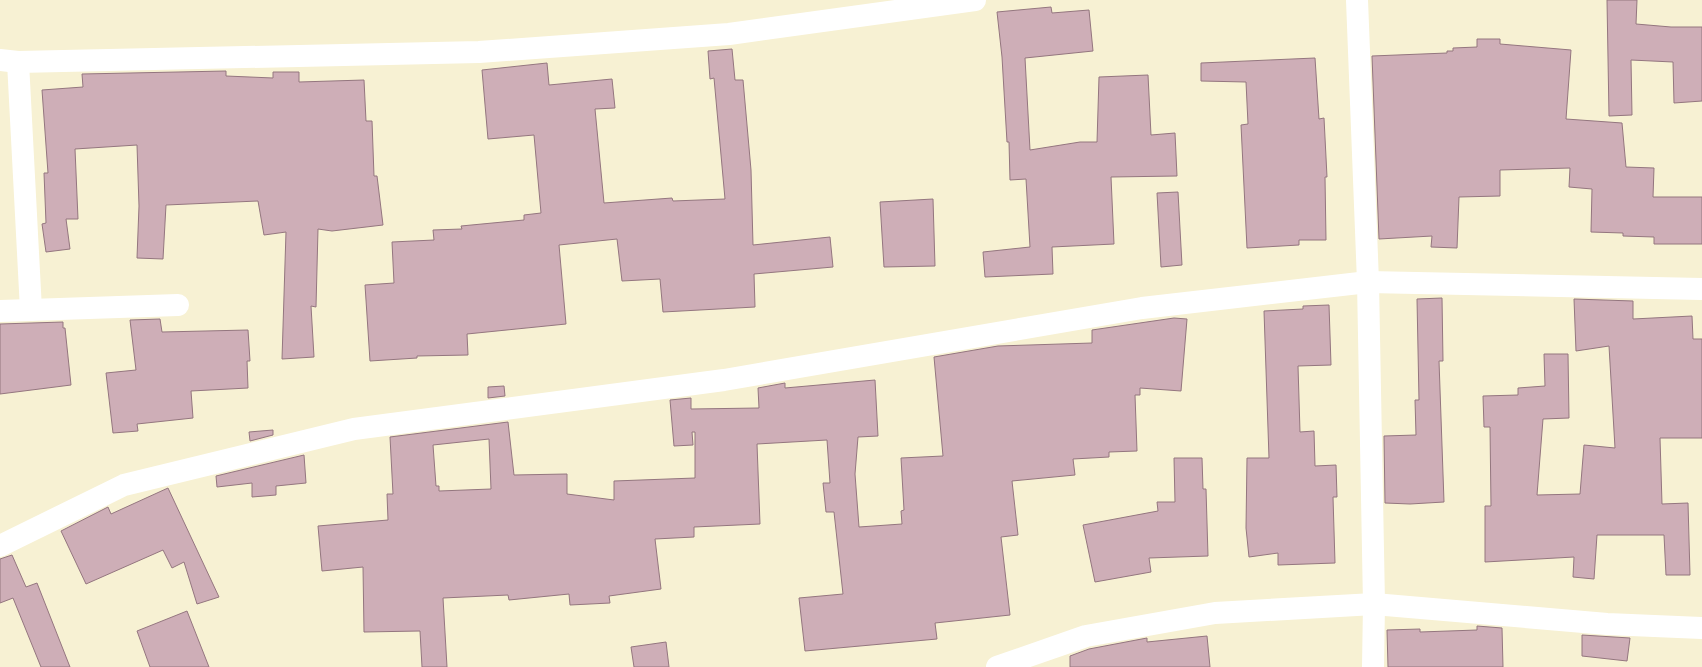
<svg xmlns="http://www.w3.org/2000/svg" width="1702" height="667" font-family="'Titillium Web',sans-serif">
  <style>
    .building { fill: #ceaeb7; stroke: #94767f; fill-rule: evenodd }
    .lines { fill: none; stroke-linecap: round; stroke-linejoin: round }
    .minor { stroke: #fff; stroke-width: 22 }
  </style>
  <rect width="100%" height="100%" fill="#f7f1d3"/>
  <g class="building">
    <polygon points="1607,0 1637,0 1636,24 1671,27 1702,27 1702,101 1674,103 1673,62 1631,60 1632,115 1609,116"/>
    <polygon points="1051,7 1052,13 1089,10 1093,51 1025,58 1030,150 1080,142 1097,142 1099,77 1148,75 1151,135 1175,133 1177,176 1111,177 1114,244 1052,247 1053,274 985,277 983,252 1030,247 1026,179 1010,180 1009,142 1007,142 1002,57 997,12"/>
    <polygon points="1477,39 1500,39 1500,44 1571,50 1566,119 1622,123 1626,167 1654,168 1653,197 1702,197 1702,244 1654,244 1654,237 1623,236 1623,233 1591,232 1592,189 1569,187 1570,168 1500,170 1500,196 1459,197 1457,248 1431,247 1432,236 1379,239 1372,56 1447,53 1447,51 1453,51 1453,48 1477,47"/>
    <polygon points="732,49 735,80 743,80 751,170 753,245 830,237 833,267 754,274 755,307 663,312 660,279 622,281 617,239 559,245 566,324 467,334 468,355 417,356 417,358 370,361 365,285 394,283 392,242 434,240 433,230 462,229 461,226 524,220 524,215 541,213 534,135 488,139 482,70 547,63 549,85 612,79 615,108 595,109 604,203 672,198 673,201 725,199 714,78 710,79 708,51"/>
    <polygon points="1315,58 1319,119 1324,118 1327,177 1325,177 1326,240 1299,240 1299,245 1247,248 1241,125 1248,124 1246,82 1201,81 1201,63"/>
    <polygon points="226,71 226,76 273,78 273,72 299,72 299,82 364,80 366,121 372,121 374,176 377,176 383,225 332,231 318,229 316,307 311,306 314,357 282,359 286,232 264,235 258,201 166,205 163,259 137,258 139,206 137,145 75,149 78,219 66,219 70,249 46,252 42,224 46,223 44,173 48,173 42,90 83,87 82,74"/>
    <polygon points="1178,192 1182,265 1161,267 1157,193"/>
    <polygon points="933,199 935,266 884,267 880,202"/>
    <polygon points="1442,298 1443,361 1439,361 1444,502 1410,504 1385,503 1384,436 1416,435 1415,400 1419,400 1417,299"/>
    <polygon points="1574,299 1633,301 1633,319 1692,316 1693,339 1702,339 1702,438 1660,438 1662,504 1688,503 1690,575 1666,575 1664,535 1597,535 1594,579 1573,577 1574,557 1485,562 1485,506 1491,506 1490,427 1484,427 1483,396 1518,395 1518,388 1545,386 1544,354 1568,354 1569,418 1543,419 1537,495 1580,494 1584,445 1615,448 1609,346 1576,351"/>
    <polygon points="1329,305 1331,365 1298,366 1300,432 1314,431 1315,466 1336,465 1337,497 1333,497 1335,563 1278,565 1278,553 1249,557 1246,528 1247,458 1269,458 1264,311 1303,309 1303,306"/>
    <path d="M1174,318L1187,319L1181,391L1140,388V395H1135L1137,451L1109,452V457L1073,459L1075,475L1012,481L1018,535L1001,537L1010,615L935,623L937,639L805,651L799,598L843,594L834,512H826L823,483H830L827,440L757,444L760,524L694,527V537L655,539L661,589L609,596L610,603L570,605L569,594L509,600L508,595L443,598L447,667H422L420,631L364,632L363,567L322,571L318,526L388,520L387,494H393L390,437L508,422L514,475L567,474V494L614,500V481L695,478V432H692L693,445L674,446L670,400L691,398V409L759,408L758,388L785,383V388L875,380L878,436L858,437L855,474L859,527L902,524L901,511L904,510L901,458L943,456L934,357L998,346L1092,343V330ZM489,439L491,489L439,491V486H436L433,445Z"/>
    <polygon points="160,319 162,332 248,330 250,361 247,361 248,388 191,391 193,418 137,424 138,431 113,433 106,373 136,370 130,320"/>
    <polygon points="63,322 63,328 65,328 71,385 0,394 0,324"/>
    <polygon points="504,386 505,396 488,398 488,387"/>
    <polygon points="273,430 273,435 250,441 249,432"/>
    <polygon points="304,455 306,483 276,486 276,495 252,497 252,483 217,487 216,476"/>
    <polygon points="1174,458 1202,458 1203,489 1206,489 1208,556 1149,558 1151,572 1095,582 1083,525 1158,511 1157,502 1175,502"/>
    <polygon points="168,488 219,597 197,604 184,562 172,568 163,550 86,584 61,531 108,507 111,514"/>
    <polygon points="12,555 26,587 37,583 70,667 41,667 13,598 0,603 0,559"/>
    <polygon points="187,611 209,667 150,667 137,631"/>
    <polygon points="1477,626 1502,628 1503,667 1388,667 1387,630 1420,629 1420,632 1477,630"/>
    <polygon points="1582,635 1630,638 1627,661 1582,656"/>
    <polygon points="1207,636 1210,667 1070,667 1070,656 1089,649 1147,638 1147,642"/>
    <polygon points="666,642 669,667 634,667 631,647"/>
  </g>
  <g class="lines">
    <g class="minor">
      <polyline points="1357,0 1368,282 1374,604 1373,667"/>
      <polyline points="0,60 18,62 479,52 729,34 975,0"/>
      <polyline points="18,62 31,310"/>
      <polyline points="0,311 178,305"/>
      <polyline points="0,546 124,485 354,429 724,380 1142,308 1368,282 1702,289"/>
      <polyline points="997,667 1086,636 1215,613 1374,604 1607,624 1702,628"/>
    </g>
  </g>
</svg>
